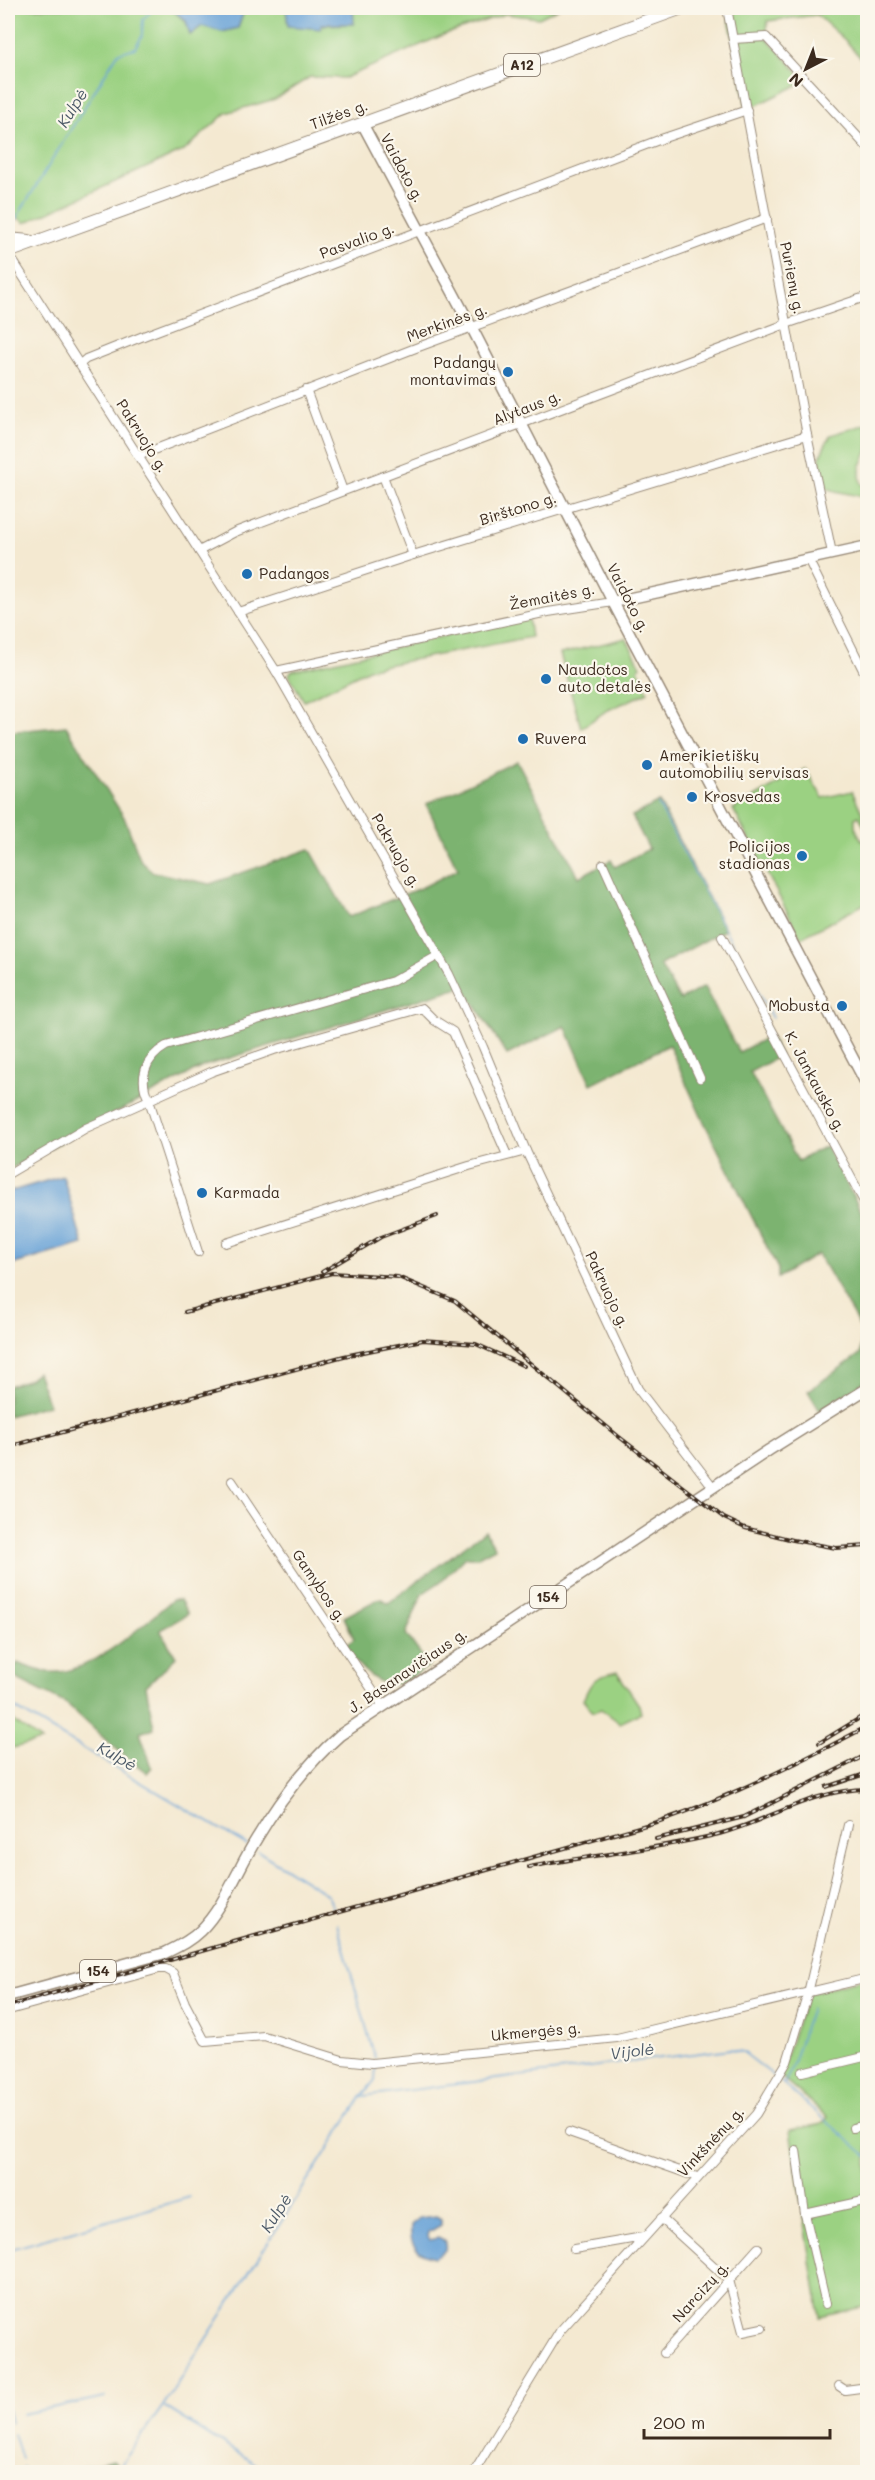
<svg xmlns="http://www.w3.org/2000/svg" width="875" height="2480" font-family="Mali,sans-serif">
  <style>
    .green { fill: #9bd182; stroke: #6b7e50; stroke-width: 1.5 }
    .forest { fill: #7cb370; stroke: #5c6e47; stroke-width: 1.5 }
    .water { fill: #67a2d7; stroke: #51667a; stroke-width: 1.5 }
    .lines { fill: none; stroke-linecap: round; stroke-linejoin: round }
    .stream { stroke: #67a2d7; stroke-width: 1.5 }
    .minor-casing { stroke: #988a78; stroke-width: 10 }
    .major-casing { stroke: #988a78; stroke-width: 13 }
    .highway-casing { stroke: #988a78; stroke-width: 14 }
    .minor { stroke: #fff; stroke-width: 8 }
    .major { stroke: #fff; stroke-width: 10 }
    .highway { stroke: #fff; stroke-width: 12 }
    .rail-casing { stroke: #3b2a1e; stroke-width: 4 }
    .rail { stroke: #fbf7ec; stroke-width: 1.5; stroke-dasharray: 4.5; stroke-linecap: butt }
    .poi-dot { fill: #1f6fb2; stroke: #fbf7ec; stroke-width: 2 }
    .labels { text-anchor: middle; stroke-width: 4.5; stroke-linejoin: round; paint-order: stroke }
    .shield { fill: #fbf7ec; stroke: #75685c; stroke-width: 1.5 }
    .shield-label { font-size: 14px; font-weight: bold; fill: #3b2a1e }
    .street-label { font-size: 15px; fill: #3b2a1e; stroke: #fbf7ec }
    .poi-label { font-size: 15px; fill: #3b2a1e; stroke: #fbf7ec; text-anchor: start }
    .water-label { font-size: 16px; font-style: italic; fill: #4d5a68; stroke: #fbf7ec }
  </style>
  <rect width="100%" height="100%" fill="#fbf7ec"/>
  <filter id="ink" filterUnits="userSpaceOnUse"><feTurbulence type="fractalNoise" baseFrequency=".0167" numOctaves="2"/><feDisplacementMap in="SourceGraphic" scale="12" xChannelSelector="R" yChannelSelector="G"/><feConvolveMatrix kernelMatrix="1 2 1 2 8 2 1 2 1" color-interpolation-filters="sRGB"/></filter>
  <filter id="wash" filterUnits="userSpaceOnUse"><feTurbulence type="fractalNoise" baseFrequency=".008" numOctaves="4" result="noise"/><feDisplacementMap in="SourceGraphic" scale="24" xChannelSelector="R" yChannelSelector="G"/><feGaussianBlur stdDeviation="1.35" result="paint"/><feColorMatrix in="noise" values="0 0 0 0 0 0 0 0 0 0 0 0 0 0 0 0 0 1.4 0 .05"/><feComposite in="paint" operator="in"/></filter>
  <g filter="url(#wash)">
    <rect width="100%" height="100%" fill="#f4e9d1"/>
    <g class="green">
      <polygon points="8,8 170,8 186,22 190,35 202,26 222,32 238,28 245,8 286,8 288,26 353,24 353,8 397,8 409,13 424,8 559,8 539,18 505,14 443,35 345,78 310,77 275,99 226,113 185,150 25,223 8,210"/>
      <polygon points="727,8 867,8 867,65 846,41 817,15 768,21 766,37 806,81 747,110"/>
      <path d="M867,424C868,432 870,443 868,450C862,465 858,464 861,483L867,489V499C853,493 839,494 824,487C818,462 817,457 831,435Z"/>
      <polygon points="528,617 531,637 371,668 304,701 289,675 291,671"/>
      <polygon points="626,638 641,666 638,669 648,692 606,711 581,728 560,654"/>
      <polygon points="805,769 823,798 852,791 867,823 867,832 859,816 855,818 855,827 862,841 867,839 868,902 801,938 733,809"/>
      <path d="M617,1672L639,1705L641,1713L620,1723L601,1709L593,1712L583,1700C592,1679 594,1677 617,1672Z"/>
      <polygon points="8,1717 41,1741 8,1749"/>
      <polygon points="867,1978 867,2306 820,2317 790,2130 822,2124 828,2117 779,2075 808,1993"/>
    </g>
    <g class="forest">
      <polygon points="66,726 124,817 141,861 153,872 210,884 310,849 349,917 425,886 458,869 426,804 517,761 579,877 611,860 615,867 649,849 632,816 659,802 725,930 660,965 680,1000 704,987 739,1052 770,1036 780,1056 750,1072 798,1161 826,1146 867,1222 867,1380 820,1411 808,1391 860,1354 862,1331 818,1254 778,1278 778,1269 700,1114 669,1045 591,1084 565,1026 507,1055 463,986 204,1066 8,1170 8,732"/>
      <polygon points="37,1372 49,1405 8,1416 8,1386 27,1380"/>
      <path d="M485,1531L495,1548L478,1557H465L440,1582L422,1594L406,1634L429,1666C421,1671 413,1677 405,1681C378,1694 358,1664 343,1647L354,1639L344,1617L380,1598L388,1603L391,1601Z"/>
      <path d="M172,1600H180L188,1614L160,1630L176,1657L146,1686L154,1728L140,1733L152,1767L147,1773L109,1743L67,1704L11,1676L17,1663C26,1666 37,1671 48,1672C88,1677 143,1625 172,1600Z"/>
      <polygon points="113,2460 125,2472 79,2472 81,2468"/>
    </g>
    <g class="water">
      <polygon points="170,8 245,8 238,28 222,32 202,26 190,35 186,21"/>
      <polygon points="286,8 353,8 354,24 321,24 321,29 288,26"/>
      <polygon points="63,1176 83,1244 8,1266 8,1192"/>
      <path d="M436,2216L441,2219V2225L429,2232L428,2236L430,2240L438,2238L446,2242L445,2250L435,2257C416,2253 409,2245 411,2225L419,2218Z"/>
    </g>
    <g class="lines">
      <g class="stream">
        <polyline points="9,230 118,53 135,48 142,36 143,19 155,8"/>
        <polyline points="658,804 772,1018"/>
        <polyline points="8,1704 247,1845"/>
        <polyline points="258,1851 328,1895 333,1908"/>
        <polyline points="337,1924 375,2058"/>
        <polyline points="780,2081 868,2157"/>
        <polyline points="784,2084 790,2072 811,2008"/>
        <polyline points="364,2096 731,2049 743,2052 774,2076"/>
        <polyline points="8,2250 190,2197"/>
        <polyline points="165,2407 268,2472"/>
        <polyline points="8,2410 11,2423"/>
        <polyline points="22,2414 105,2397"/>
        <polyline points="14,2434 22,2459"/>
        <polyline points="23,2468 23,2472"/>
        <polyline points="92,2472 120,2466 163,2406 362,2096 375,2080 376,2066"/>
      </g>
    </g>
  </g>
  <g filter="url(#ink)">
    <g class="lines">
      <g class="minor-casing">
        <g id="minor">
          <polyline points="727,8 807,435 832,553"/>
          <polyline points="733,39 766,37 868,148"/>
          <polyline points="8,253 276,671 449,974 483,1047 526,1151 638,1389 713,1487"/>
          <polyline points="80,364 86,359 146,335 664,138 747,110"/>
          <polyline points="306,390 343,491"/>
          <polyline points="138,456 413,349 767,218"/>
          <polyline points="383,476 413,555"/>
          <polyline points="199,551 235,532 786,324 868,296"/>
          <polyline points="808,559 868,680"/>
          <polyline points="238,612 413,555 807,435"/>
          <polyline points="276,671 548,612 613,602"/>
          <polyline points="603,864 700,1078"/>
          <polyline points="722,937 868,1209"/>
          <path d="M8,1174L86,1128L149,1100C138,1079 145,1058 166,1046L393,981L439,955"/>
          <polyline points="226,1243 469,1166 526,1151"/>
          <polyline points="198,1252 149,1100 211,1072 274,1050 422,1008 434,1020 453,1032 507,1155"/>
          <polyline points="232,1481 383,1706"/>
          <polyline points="13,2009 159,1969 166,1969 173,1973 185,2003 205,2041 264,2036 342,2060 372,2063 617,2038 868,1978"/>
          <polyline points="802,2072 868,2056"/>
          <polyline points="853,2128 868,2125"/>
          <polyline points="569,2132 697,2177"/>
          <polyline points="796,2150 805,2214 826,2304"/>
          <polyline points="865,2200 868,2212"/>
          <polyline points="805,2214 868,2200"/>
          <polyline points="661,2218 729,2280 743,2332 762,2328"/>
          <polyline points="574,2249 643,2237"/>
          <polyline points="664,2353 758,2248"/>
          <polyline points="839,2386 845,2390 868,2387"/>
          <polyline points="474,2472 560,2331 756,2114 787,2062 808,1993 848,1825"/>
        </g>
      </g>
      <g class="major-casing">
        <g id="major">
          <polyline points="362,123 472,328 613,602 868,1087"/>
          <polyline points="613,602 868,546"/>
          <path d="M8,1996L165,1953C177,1947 190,1941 200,1931C225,1906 238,1868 257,1838C279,1801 307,1764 340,1735L769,1450L868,1388"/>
        </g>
      </g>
      <g class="highway-casing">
        <g id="highway">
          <polyline points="8,239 29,241"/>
          <polyline points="8,252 682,8"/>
        </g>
      </g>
      <use href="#minor" class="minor"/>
      <use href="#major" class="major"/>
      <use href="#highway" class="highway"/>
      <g class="rail-casing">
        <g id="rail">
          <polyline points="322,1272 381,1237 437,1216"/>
          <polyline points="185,1312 332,1273 398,1277 455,1301 618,1436 724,1518 745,1528 793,1540 836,1548 868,1546"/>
          <polyline points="8,1447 344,1356 423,1340 476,1344 524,1366"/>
          <polyline points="819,1743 868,1713"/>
          <polyline points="826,1787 868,1773"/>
          <polyline points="656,1839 744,1817 868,1754"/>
          <path d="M529,1867C590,1855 654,1850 715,1835C768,1822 811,1789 868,1789"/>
          <path d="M8,2006L660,1821C733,1796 800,1762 868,1726"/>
        </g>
      </g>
      <use href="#rail" class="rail"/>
    </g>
  </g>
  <g class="poi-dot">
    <circle cx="508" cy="372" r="6"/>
    <circle cx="247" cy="574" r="6"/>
    <circle cx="546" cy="679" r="6"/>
    <circle cx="523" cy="739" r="6"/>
    <circle cx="647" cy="765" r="6"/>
    <circle cx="692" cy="797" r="6"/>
    <circle cx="802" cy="856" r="6"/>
    <circle cx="842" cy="1006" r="6"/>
    <circle cx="202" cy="1193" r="6"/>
  </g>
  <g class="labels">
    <g class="shield">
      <rect x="504" y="54" width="36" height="22" rx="4.5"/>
      <rect x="530" y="1586" width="36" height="22" rx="4.5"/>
      <rect x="80" y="1960" width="36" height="22" rx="4.5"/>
    </g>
    <g class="shield-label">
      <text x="522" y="70">A12</text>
      <text x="548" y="1602">154</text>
      <text x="98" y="1976">154</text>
    </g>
    <g class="street-label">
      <text transform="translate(339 115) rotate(-20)" y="5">Tilžės g.</text>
      <text transform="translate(402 168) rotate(62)" y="5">Vaidoto g.</text>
      <text transform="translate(357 241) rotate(-20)" y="5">Pasvalio g.</text>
      <text transform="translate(792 278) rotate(79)" y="5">Purienų g.</text>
      <text transform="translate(447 323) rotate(-20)" y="5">Merkinės g.</text>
      <text transform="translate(527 408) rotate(-21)" y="5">Alytaus g.</text>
      <text transform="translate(142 436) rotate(58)" y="5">Pakruojo g.</text>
      <text transform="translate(518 509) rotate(-17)" y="5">Birštono g.</text>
      <text transform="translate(552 597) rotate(-11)" y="5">Žemaitės g.</text>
      <text transform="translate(628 598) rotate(63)" y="5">Vaidoto g.</text>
      <text transform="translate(396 851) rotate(60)" y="5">Pakruojo g.</text>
      <text transform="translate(815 1082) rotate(62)" y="5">K. Jankausko g.</text>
      <text transform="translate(607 1290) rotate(65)" y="5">Pakruojo g.</text>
      <text transform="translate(319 1586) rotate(56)" y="5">Gamybos g.</text>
      <text transform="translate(408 1671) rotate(-34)" y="5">J. Basanavičiaus g.</text>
      <text transform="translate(536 2032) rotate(-5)" y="5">Ukmergės g.</text>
      <text transform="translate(711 2142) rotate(-47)" y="5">Vinkšnėnų g.</text>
      <text transform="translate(701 2292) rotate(-48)" y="5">Narcizų g.</text>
    </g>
    <g class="poi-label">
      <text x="496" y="368" text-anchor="end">Padangų<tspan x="496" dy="17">montavimas</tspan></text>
      <text x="259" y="579">Padangos</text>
      <text x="558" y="675">Naudotos<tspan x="558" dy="17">auto detalės</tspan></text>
      <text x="535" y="744">Ruvera</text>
      <text x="659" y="761">Amerikietiškų<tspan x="659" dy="17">automobilių servisas</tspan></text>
      <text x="704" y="802">Krosvedas</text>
      <text x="790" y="852" text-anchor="end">Policijos<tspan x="790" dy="17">stadionas</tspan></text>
      <text x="830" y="1011" text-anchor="end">Mobusta</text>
      <text x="214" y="1198">Karmada</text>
    </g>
    <g class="water-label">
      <text transform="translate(72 108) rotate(-58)" y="6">Kulpė</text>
      <text transform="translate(117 1756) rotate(30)" y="6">Kulpė</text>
      <text transform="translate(632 2051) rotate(-7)" y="6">Vijolė</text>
      <text transform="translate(276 2213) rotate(-57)" y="6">Kulpė</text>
    </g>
  </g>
  <rect width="875" height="2480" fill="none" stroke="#fbf7ec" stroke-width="30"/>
  <g transform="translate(806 69) rotate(222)" stroke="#fbf7ec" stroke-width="4.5" paint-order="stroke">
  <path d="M0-4.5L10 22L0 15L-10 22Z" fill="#3b2a1e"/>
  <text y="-9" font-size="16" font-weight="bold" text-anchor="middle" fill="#3b2a1e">N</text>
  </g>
  <path d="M644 2429v9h186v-9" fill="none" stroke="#3b2a1e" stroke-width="3"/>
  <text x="653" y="2429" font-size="18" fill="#3b2a1e" stroke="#fbf7ec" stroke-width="4.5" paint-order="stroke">200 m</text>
</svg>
